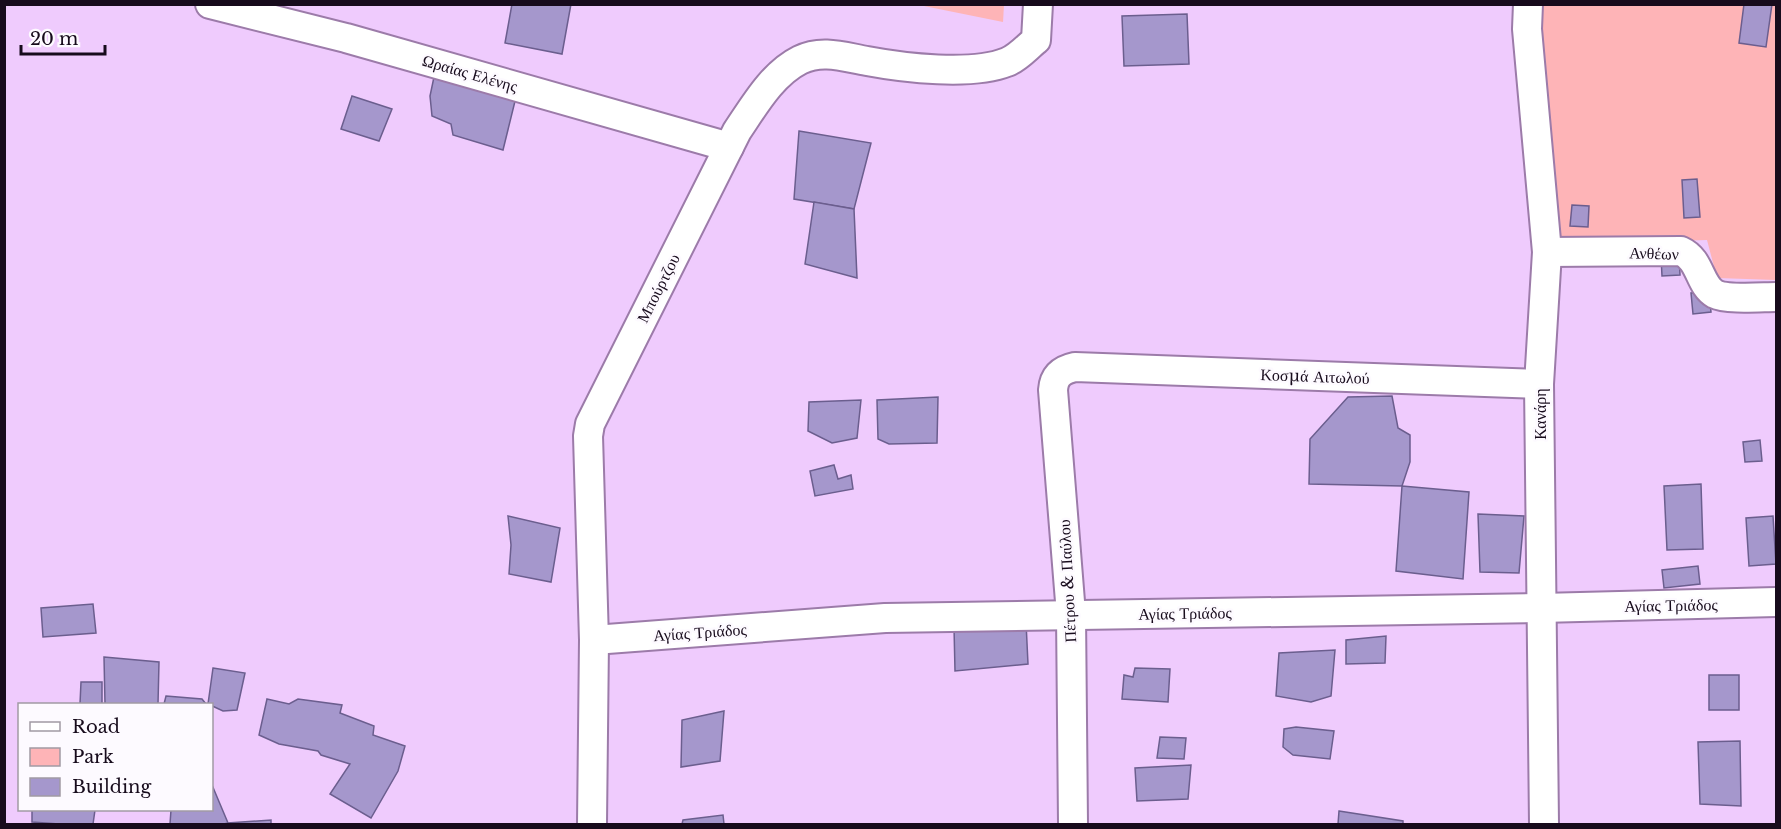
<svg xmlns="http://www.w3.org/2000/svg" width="1781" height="829" font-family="'Libre Baskerville',serif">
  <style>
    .green { fill: #feb4b7 }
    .building { fill: #a597cc; stroke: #6b5e8e; stroke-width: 1.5 }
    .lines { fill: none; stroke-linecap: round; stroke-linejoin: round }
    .minor-casing { stroke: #9c7ba9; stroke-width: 32 }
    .minor { stroke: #fff; stroke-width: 28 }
    .labels { text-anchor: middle; stroke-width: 5; stroke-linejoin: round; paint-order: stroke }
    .street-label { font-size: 16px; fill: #170b1c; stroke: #fdfaff }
  </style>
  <rect width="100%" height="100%" fill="#efcbfd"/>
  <g class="green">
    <polygon points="919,5 1004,5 1003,22"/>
    <polygon points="1542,5 1776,5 1776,280 1717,278 1707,240 1546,245"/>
  </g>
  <g class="building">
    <polygon points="512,4 571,4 562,54 505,43"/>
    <polygon points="1744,4 1772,4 1766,47 1739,43"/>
    <polygon points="1187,14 1189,64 1124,66 1122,16"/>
    <polygon points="434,77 517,93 503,150 453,135 451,124 432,116 430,96"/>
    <polygon points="352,96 392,109 379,141 341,129"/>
    <polygon points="799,131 871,143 854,209 794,199"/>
    <polygon points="1697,179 1700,217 1684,218 1682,180"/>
    <polygon points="814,202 854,209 857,278 805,264"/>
    <polygon points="1572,205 1589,206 1588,227 1570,226"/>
    <polygon points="1679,254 1680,275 1662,276 1661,256"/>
    <polygon points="1709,292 1711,312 1693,314 1691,293"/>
    <polygon points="1392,396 1398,428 1410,435 1410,462 1402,486 1309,484 1310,439 1348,397"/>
    <polygon points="938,397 937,443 889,444 878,439 877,400"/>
    <polygon points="861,400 857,438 832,443 808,431 809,402"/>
    <polygon points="1760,440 1762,461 1745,462 1743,442"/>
    <polygon points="834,465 838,479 851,475 853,489 815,496 810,471"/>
    <polygon points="1701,484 1703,549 1667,550 1664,486"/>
    <polygon points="1402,486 1469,492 1463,579 1396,571"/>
    <polygon points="1478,514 1524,516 1519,573 1480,572"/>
    <polygon points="508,516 560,528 551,582 509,574 511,545"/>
    <polygon points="1773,516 1776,564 1749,566 1746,518"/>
    <polygon points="1698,566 1700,584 1664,588 1662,570"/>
    <polygon points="93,604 96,633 43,637 41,608"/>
    <polygon points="1026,622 1028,664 955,671 954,627"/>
    <polygon points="1386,636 1385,663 1346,664 1346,640"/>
    <polygon points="1335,650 1331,696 1311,702 1276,696 1279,653"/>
    <polygon points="104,657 159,662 158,704 105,704"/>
    <polygon points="213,668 245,673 237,710 223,711 208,704"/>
    <polygon points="1135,668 1170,669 1168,702 1122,699 1124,675 1133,677"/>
    <rect x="1709" y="675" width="30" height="35"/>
    <polygon points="81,682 102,682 102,704 80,704"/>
    <polygon points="166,696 202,699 206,704 164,704"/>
    <polygon points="267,699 289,704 298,699 342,705 340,713 374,726 373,735 405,746 398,771 371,818 330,794 350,764 321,755 318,751 279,744 259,735"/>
    <polygon points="724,711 720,761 681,767 682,720"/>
    <polygon points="1296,727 1334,731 1330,759 1293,755 1283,747 1284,729"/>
    <polygon points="1160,737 1186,738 1184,759 1157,758"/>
    <polygon points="1740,741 1741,806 1700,804 1698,742"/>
    <polygon points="1191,765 1188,799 1137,801 1135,768"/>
    <polygon points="212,785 228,823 224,824 170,824 171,810 212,810"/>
    <polygon points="32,810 95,810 93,824 59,824 32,822"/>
    <polygon points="1339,811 1403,821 1403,824 1338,824"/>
    <polygon points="723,815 724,824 682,824 683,820"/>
    <polygon points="271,820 271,824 228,824 228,823"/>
  </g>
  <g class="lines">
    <g class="minor-casing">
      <g id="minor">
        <polyline points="210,4 346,38 729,147"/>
        <polyline points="1528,4 1527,29 1547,252 1539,384 1544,824"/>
        <path d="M1547,252L1681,251C1701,260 1699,285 1715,294C1727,300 1762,297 1776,297"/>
        <polyline points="594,640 885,618 1541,608 1776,602"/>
        <path d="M592,824L594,640L588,436L590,424L737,131C754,106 772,74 800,60C822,49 844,57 867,61C904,68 972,76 1007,62C1018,58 1027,47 1036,40L1038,4"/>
        <path d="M1073,824L1071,614L1053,390C1054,376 1061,370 1075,367L1539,384"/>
      </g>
    </g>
    <use href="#minor" class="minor"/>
  </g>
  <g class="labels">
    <g class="street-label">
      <text transform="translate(470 73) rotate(16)" y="6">Ωραίας Ελένης</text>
      <text transform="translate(1654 253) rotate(2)" y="6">Ανθέων</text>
      <text transform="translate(658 288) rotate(-63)" y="6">Μπούρτζου</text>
      <text transform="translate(1315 376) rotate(2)" y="6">Κοσμά Αιτωλού</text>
      <text transform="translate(1540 414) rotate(-90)" y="6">Κανάρη</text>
      <text transform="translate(1067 581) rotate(-93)" y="6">Πέτρου &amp; Παύλου</text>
      <text transform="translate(1671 605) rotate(-1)" y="6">Αγίας Τριάδος</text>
      <text transform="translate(1185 613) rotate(-1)" y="6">Αγίας Τριάδος</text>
      <text transform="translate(700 632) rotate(-4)" y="6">Αγίας Τριάδος</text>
    </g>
  </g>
  <rect width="1781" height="829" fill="none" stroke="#170b1c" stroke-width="12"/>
  <rect x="18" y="703" width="195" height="108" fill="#fdfaff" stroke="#a19aa4" stroke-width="1.5"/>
  <rect x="30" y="722" width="30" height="9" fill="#ffffff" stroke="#a19aa4" stroke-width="1.5"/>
  <text x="72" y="733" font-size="18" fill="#170b1c">Road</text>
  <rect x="30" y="748" width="30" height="18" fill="#feb4b7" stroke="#a19aa4" stroke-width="1.5"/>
  <text x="72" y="763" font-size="18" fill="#170b1c">Park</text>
  <rect x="30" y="778" width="30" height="18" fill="#a597cc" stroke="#a19aa4" stroke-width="1.5"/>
  <text x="72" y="793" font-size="18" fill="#170b1c">Building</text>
  <path d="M21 45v9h84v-9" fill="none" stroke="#170b1c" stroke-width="3"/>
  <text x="30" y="45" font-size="18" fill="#170b1c" stroke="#fdfaff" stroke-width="4.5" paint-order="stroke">20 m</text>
</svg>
